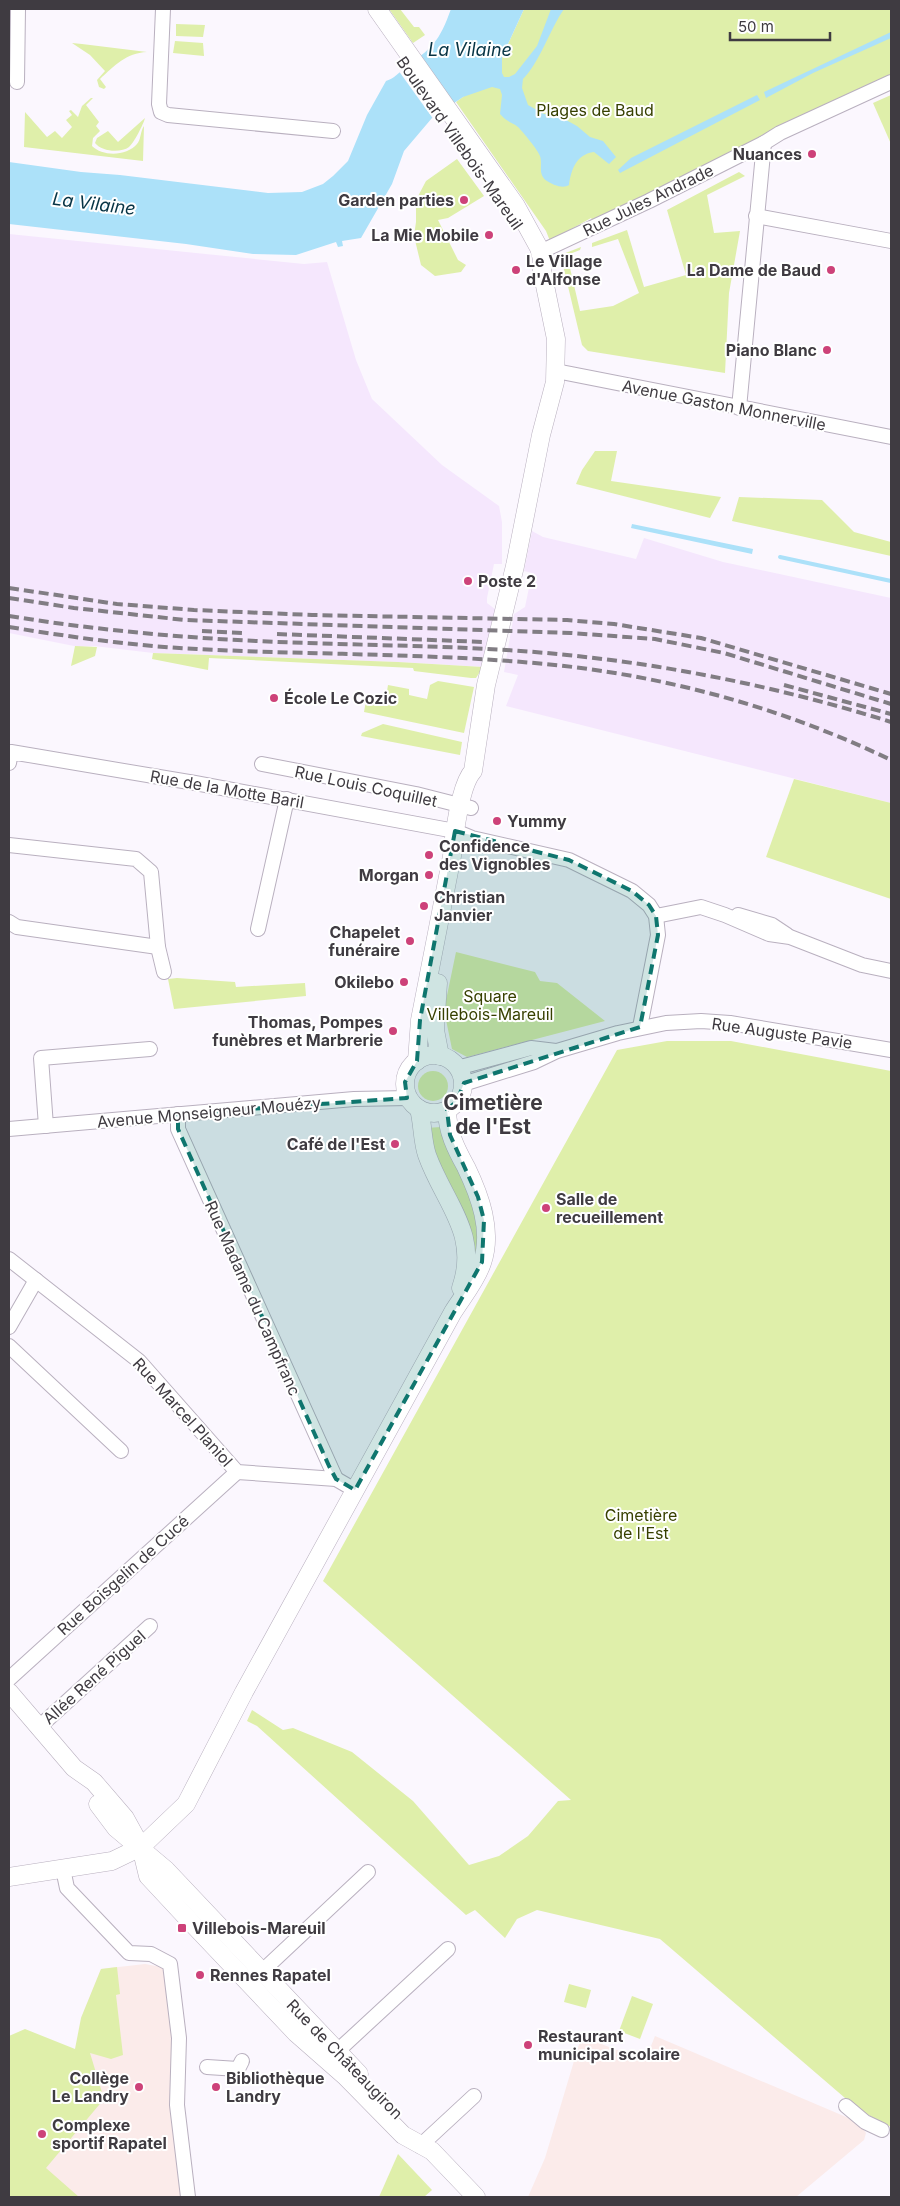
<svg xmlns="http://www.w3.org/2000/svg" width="900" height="2206" font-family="Inter,sans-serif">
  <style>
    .built { fill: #f5e7fd }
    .education { fill: #fbebea }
    .green { fill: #dfefaa }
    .water { fill: #ace1f9 }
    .pier { fill: #fbf7fe }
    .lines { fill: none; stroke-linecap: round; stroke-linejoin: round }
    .stream { stroke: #ace1f9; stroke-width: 4 }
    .minor-casing { stroke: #b9b0bf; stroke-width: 16 }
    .major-casing { stroke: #b9b0bf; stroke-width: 19 }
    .minor { stroke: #fff; stroke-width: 14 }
    .major { stroke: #fff; stroke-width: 18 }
    .rail { stroke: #817d83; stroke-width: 4; stroke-dasharray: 10 5; stroke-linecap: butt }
    .marked { fill: #0f766e; fill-opacity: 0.2; stroke: #0f766e; stroke-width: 4; stroke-dasharray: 10 6; stroke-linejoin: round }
    .poi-dot { fill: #cd4279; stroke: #fff; stroke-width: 2 }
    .labels { text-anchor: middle; stroke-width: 4; stroke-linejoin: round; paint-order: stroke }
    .park-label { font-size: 16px; fill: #374000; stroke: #fff }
    .street-label { font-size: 16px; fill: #3f3b41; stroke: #fff }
    .poi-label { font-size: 16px; font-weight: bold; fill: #3f3b41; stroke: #fff; text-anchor: start }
    .water-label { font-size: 18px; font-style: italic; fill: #073445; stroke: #fff }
    .district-label { font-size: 21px; font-weight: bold; fill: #3f3b41; stroke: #fff }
  </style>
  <rect width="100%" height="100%" fill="#fbf7fe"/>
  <g class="built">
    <polygon points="9,234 304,264 327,262 356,360 372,399 442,465 499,506 502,522 502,564 494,564 487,598 487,603 495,609 483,667 398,662 153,653 94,646 79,647 9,633"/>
    <polygon points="532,531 543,537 636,559 644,538 723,562 891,598 891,803 506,706 518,675 504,672 514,614 525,607 532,573 524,571"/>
  </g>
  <g class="education">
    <polygon points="145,1964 167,1968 185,2197 20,2197 90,2053 81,2018 101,1969"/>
    <polygon points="655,2036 858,2122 866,2133 864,2140 796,2197 528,2197 545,2158 580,2041 586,2038 645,2061"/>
  </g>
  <g class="green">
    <polygon points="389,9 400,9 414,27 419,27 425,35 413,43"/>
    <polygon points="524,9 891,9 891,77 595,225 591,218 550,241 546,231 456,102 501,69 502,57"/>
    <polygon points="176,24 205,25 203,37 176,36"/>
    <polygon points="175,41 203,43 204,56 173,53"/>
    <path d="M72,43L82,44L147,52C126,53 114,66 100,79L106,87L104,89L99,87L97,80L105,71L90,55Z"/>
    <polygon points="891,95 891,144 873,103"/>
    <path d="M91,98H93L86,105L99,122L96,126L100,131L93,138L92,146C103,157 127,156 137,144C141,140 140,132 144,126L143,161L24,147L25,112L47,137L55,131L62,138L72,127L66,120L72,115L69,111L71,110L78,117L82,106Z"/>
    <path d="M145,118C144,123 134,143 129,147C121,153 102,152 95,143L97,138L108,131L118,142Z"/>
    <polygon points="457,159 484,196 448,218 438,220 458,260 466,265 461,272 435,276 421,265 414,236 416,222 416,200 426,181"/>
    <polygon points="739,172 745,176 707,195 714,233 740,231 729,293 725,373 588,351 582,345 561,257 563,254 581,247 580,250 567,255 580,311 613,306 639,293 618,239 592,247 592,243 627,230 644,287 686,275 667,210"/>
    <polygon points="595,451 617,451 611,481 721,497 710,518 576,484 582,470"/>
    <polygon points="739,497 822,500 854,532 891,542 891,556 732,521"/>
    <polygon points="75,646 97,647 95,656 71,666"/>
    <polygon points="153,653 398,662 483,667 476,678 471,678 414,671 413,668 209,658 208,670 152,659"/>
    <polygon points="438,681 474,687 464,733 364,712 367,695 382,698 384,691 387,691 388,685 409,689 409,695 427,699 430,685"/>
    <polygon points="383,724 462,742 460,755 361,736 362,733"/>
    <polygon points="794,779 891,803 891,899 766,857"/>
    <polygon points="456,952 535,972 540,981 557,983 605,1021 467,1057 452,1049 444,1010"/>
    <polygon points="177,978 235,982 236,987 305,983 306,996 174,1009 168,979"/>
    <polygon points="667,1041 731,1041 891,1071 891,2127 859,2110 660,1939 537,1910 517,1919 505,1938 475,1910 466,1915 257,1726 247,1721 252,1710 283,1730 293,1728 352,1752 413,1801 469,1865 499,1856 528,1836 558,1801 571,1800 323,1581 617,1050"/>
    <circle cx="433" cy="1086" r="15"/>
    <polygon points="441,1127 475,1209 479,1244 474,1259 469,1224 432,1155 426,1128"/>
    <polygon points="117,1967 120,1994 116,1995 123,2055 111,2059 90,2053 104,2099 46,2168 79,2197 9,2197 9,2036 25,2029 75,2049 81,2018 101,1969"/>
    <polygon points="569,1984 591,1990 586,2008 564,2002"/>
    <polygon points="632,1996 653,2004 640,2039 619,2031"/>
    <polygon points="398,2154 432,2190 424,2197 379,2197"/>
  </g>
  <g class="water">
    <path d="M451,9H524L502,57V73L504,77H509L515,74L537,46L551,9H564C550,29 540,62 523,79L522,88L528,105L544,114L557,115L577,126L590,137L603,141L616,157L609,164L594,152C577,154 571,169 569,185C563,189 553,185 547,181C537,174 543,165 540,156C538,150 523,132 518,127C512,122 508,123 500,114L502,95L500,89L492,87L463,97L432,118L404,151L392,184L361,238L342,241L343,246L338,247L336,242L296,255L253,254L186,244L9,224V162L81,172L120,175L268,193L302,192L323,184L333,176L348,161L367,115L386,81C395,78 398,73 405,68C433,47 439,42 451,9Z"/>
    <polygon points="891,32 891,38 813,73 766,98 764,92"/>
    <polygon points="757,95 760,100 620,173 618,170 631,158"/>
    <polygon points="632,524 753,549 752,554 631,528"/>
  </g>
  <polygon class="pier" points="418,55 455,105 434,120 398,70"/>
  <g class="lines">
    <polyline class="stream" points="780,557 891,581"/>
    <g class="minor-casing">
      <g id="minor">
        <polyline points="163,9 159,104 161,112 168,115 333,131"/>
        <polyline points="17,82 18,9"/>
        <polyline points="756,216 891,241"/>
        <polyline points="540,252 649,201 764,143 780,133 891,82"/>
        <polyline points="556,371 891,437"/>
        <polyline points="739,408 764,143"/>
        <polyline points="9,763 11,752 195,783 455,831 472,838 569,860 632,891 649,905 656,916 658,935 640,1027"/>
        <polyline points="262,764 416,794 471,808"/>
        <polyline points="9,845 136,859 151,872 158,947 164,972"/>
        <polyline points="738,915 772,925 787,935"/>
        <polyline points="656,916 701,907 725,915 769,934 790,937 862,965 891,971"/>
        <polyline points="9,922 17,927 158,947"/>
        <polyline points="258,929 287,799"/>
        <polyline points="457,1068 531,1048 556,1051"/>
        <polyline points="463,1084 534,1062 557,1051 618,1033 666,1023 701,1021 730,1023 891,1050"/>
        <polyline points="178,1114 178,1129 336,1479"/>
        <polyline points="46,1126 41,1058 150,1049"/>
        <polyline points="9,1129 354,1099 409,1098"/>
        <polyline points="9,1259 139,1361 237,1472 336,1479 355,1490"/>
        <polyline points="9,1327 36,1280"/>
        <polyline points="9,1346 121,1451"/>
        <polyline points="9,1679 237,1472"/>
        <polyline points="38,1728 150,1626"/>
        <polyline points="63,1869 67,1888 129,1953 151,1954 170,1964 179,2038 177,2105 188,2197"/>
        <polyline points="255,1978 368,1872"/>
        <polyline points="331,2056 335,2050 344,2045 448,1949"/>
        <polyline points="207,2067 238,2069 242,2061"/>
        <polyline points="846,2106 865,2122 882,2130"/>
        <polyline points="420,2146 474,2096"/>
      </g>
    </g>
    <g class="major-casing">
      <g id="major">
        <path d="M377,9L516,206L539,248L542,259V271L556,339L555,382L541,435L515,566L486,685L473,771C460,785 454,836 452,856L420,1020L417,1061"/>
        <polyline points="438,983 435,1030 440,1056"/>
        <circle cx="434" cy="1084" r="29"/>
        <path d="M419,1109C423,1124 422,1140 427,1155C444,1203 480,1233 461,1288"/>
        <polyline points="9,1692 74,1768 94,1782 125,1818 141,1847 148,1876 189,1920 296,2033 345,2076 403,2135 432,2151 476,2197"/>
        <polyline points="98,1804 116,1828 166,1870 359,2074"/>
        <path d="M9,1877L112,1861L141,1847L186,1804L244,1692L453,1312C463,1296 476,1281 482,1263C493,1231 480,1196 466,1167C456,1149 447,1131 447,1110"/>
      </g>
    </g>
    <use href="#minor" class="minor"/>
    <use href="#major" class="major"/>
    <g class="rail">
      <polyline points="9,588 117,604 194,610 312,615 567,620 614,624 701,638 891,694"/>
      <polyline points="9,598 74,608 185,620 571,633 655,639 724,653 891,704"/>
      <path d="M9,616C108,632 207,640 307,643C394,646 481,646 567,655C677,666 786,689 891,722"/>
      <path d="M9,627C71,637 134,646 197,649C313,655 429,653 545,664C664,675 783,708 891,760"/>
      <polyline points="202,631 242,633"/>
      <polyline points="277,634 485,642"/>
      <polyline points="784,685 891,714"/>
    </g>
  </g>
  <path class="marked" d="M455,831L569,860L632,891L649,905L656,916L658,935L640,1027L464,1083L457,1101L447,1110L450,1135L478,1197L484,1220L482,1262L355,1490L336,1479L329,1466L178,1129V1114L407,1098L405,1082L417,1061L420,1020Z"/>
  <g class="poi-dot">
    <circle cx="812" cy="154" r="5"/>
    <circle cx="464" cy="200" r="5"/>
    <circle cx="489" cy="235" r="5"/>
    <circle cx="516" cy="270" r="5"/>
    <circle cx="831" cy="270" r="5"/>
    <circle cx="827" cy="350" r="5"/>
    <circle cx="468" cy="581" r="5"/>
    <circle cx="274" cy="698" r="5"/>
    <circle cx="497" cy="821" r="5"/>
    <circle cx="429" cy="855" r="5"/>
    <circle cx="429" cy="875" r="5"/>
    <circle cx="424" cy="906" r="5"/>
    <circle cx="410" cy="941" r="5"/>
    <circle cx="404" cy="982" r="5"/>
    <circle cx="393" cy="1031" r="5"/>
    <circle cx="395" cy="1144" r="5"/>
    <circle cx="546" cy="1208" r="5"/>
    <rect x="177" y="1923" width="10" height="10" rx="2.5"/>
    <circle cx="200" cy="1975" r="5"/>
    <circle cx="528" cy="2045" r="5"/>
    <circle cx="139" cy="2087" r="5"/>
    <circle cx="216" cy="2087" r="5"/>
    <circle cx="42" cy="2134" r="5"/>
  </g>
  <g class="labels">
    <g class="park-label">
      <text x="595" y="116">Plages de Baud</text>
      <text x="490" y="1002">Square<tspan x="490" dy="18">Villebois-Mareuil</tspan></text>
      <text x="641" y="1521">Cimetière<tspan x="641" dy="18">de l'Est</tspan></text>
    </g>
    <g class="street-label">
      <text transform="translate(460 143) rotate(55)" y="6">Boulevard Villebois-Mareuil</text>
      <text transform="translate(648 200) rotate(-26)" y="6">Rue Jules Andrade</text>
      <text transform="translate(724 405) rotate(11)" y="6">Avenue Gaston Monnerville</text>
      <text transform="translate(366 786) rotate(12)" y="6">Rue Louis Coquillet</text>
      <text transform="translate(227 789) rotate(10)" y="6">Rue de la Motte Baril</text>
      <text transform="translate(782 1033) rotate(8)" y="6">Rue Auguste Pavie</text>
      <text transform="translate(209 1112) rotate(-5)" y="6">Avenue Monseigneur Mouézy</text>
      <text transform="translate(253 1298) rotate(66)" y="6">Rue Madame du Campfranc</text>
      <text transform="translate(183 1412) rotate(48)" y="6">Rue Marcel Planiol</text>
      <text transform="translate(123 1575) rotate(-42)" y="6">Rue Boisgelin de Cucé</text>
      <text transform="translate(94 1677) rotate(-42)" y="6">Allée René Piguel</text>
      <text transform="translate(345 2059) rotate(46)" y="6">Rue de Châteaugiron</text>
    </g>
    <g class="poi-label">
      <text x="802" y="160" text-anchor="end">Nuances</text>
      <text x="454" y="206" text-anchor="end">Garden parties</text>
      <text x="479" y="241" text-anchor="end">La Mie Mobile</text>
      <text x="526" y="267">Le Village<tspan x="526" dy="18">d'Alfonse</tspan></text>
      <text x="821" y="276" text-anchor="end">La Dame de Baud</text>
      <text x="817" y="356" text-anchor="end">Piano Blanc</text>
      <text x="478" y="587">Poste 2</text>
      <text x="284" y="704">École Le Cozic</text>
      <text x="507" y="827">Yummy</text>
      <text x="439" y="852">Confidence<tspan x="439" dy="18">des Vignobles</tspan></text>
      <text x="419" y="881" text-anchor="end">Morgan</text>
      <text x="434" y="903">Christian<tspan x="434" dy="18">Janvier</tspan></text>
      <text x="400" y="938" text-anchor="end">Chapelet<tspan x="400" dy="18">funéraire</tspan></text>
      <text x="394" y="988" text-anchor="end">Okilebo</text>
      <text x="383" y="1028" text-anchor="end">Thomas, Pompes<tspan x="383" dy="18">funèbres et Marbrerie</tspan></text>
      <text x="385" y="1150" text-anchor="end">Café de l'Est</text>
      <text x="556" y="1205">Salle de<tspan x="556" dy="18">recueillement</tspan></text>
      <text x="192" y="1934">Villebois-Mareuil</text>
      <text x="210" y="1981">Rennes Rapatel</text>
      <text x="538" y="2042">Restaurant<tspan x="538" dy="18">municipal scolaire</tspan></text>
      <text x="129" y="2084" text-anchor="end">Collège<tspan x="129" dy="18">Le Landry</tspan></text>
      <text x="226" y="2084">Bibliothèque<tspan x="226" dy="18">Landry</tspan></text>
      <text x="52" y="2131">Complexe<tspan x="52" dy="18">sportif Rapatel</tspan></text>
    </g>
    <g class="water-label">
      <text x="470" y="56">La Vilaine</text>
      <text transform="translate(94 204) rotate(7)" y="6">La Vilaine</text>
    </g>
    <g class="district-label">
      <text x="493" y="1110">Cimetière<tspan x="493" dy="24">de l'Est</tspan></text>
    </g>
  </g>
  <rect width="900" height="2206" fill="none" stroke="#3f3b41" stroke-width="20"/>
  <path d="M730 32v8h100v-8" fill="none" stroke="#3f3b41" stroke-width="2.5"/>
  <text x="738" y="32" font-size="15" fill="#3f3b41" stroke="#ffffff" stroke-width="4" paint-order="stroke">50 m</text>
</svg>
